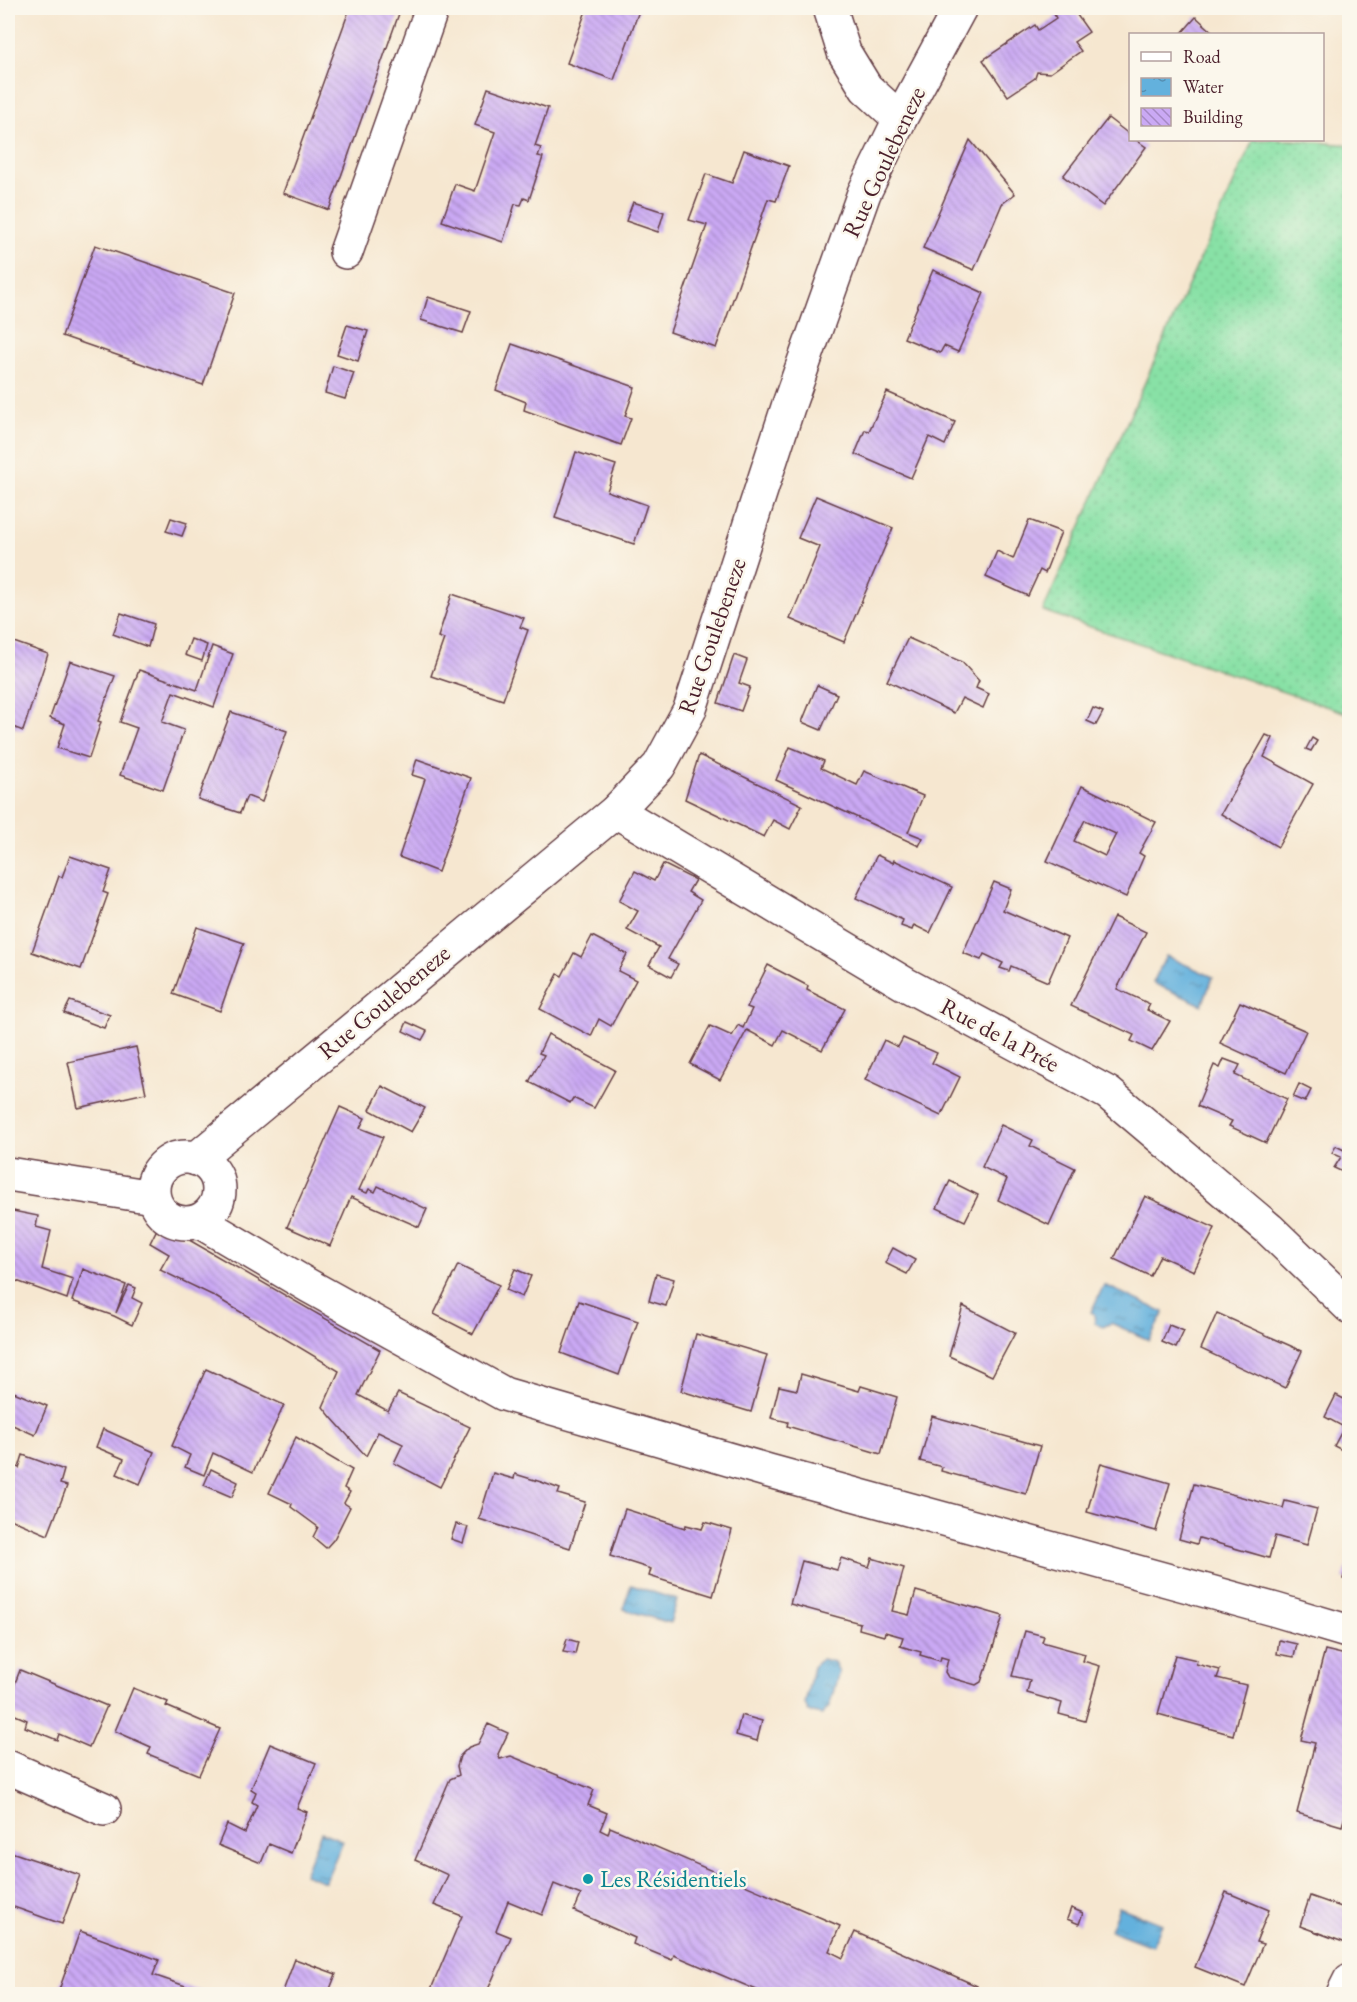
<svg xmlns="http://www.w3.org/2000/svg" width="1357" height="2002" font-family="'EB Garamond',serif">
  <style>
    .grass { fill: url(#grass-dots); stroke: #698068; stroke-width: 1.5 }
    .water { fill: url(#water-ripples); stroke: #566884; stroke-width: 1.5 }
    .building { fill: url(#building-back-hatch); fill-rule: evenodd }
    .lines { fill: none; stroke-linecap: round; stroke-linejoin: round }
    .minor-casing { stroke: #643d44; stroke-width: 36 }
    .minor { stroke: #fff; stroke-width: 33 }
    .culture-dot { fill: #0f9aa8; stroke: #fbf7ec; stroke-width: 2 }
    .labels { text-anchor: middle; stroke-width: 5; stroke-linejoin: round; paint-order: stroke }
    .street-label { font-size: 24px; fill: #4a1f2b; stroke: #fbf7ec }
    .culture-label { font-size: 24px; fill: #0d838f; stroke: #fbf7ec; text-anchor: start }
  </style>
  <defs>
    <pattern id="grass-dots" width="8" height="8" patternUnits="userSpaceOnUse" patternTransform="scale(1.5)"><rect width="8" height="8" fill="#88e1a6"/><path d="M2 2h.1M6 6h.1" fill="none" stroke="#77c18f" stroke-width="1.8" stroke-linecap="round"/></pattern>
    <pattern id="water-ripples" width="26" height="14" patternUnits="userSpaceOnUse" patternTransform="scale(1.5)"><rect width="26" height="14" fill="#63b1dd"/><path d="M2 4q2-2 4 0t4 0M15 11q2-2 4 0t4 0" fill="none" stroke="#548fb3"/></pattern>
    <pattern id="building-back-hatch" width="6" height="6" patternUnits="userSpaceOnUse" patternTransform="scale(1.5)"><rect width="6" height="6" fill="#caa9f4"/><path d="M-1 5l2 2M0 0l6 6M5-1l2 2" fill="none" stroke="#a689c6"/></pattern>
  </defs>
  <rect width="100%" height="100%" fill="#fbf7ec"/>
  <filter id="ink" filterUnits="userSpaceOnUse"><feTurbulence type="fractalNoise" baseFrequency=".0167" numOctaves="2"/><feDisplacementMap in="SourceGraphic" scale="12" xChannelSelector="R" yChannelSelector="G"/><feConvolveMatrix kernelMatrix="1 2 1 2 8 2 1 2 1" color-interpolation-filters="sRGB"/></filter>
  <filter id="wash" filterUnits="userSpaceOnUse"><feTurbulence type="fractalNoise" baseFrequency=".008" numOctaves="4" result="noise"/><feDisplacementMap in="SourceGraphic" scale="24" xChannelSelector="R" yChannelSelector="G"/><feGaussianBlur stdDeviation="1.35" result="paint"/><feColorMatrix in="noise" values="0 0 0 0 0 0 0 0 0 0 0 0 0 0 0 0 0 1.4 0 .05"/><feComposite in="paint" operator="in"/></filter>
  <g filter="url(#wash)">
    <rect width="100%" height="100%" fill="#f6e7d0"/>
    <polygon class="grass" points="1253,140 1293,140 1349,145 1349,714 1043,611"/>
    <g class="water">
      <polygon points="1166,956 1213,977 1202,1005 1153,983"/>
      <polygon points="1104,1285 1164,1312 1149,1340 1111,1323 1103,1327 1095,1323 1094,1314 1091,1312"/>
      <polygon points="631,1585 677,1600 670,1623 623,1609"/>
      <polygon points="822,1659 834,1662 839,1672 829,1707 822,1715 809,1712 805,1704 813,1667"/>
      <polygon points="321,1832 343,1841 325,1882 304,1874"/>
      <polygon points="1119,1907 1162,1924 1152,1946 1110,1930"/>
    </g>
    <g id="blocks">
      <g class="building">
        <polygon points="350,8 401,8 329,210 283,193"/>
        <polygon points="587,8 640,8 614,80 567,63"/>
        <polygon points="1060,8 1072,8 1089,32 1074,42 1081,51 1050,73 1037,72 1035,78 1008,96 983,60 1035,25 1038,30 1056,18 1053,12"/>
        <polygon points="1196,17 1215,34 1181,34"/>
        <polygon points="488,88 548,108 535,146 541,148 538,156 543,157 529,200 524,198 521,205 515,204 503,242 442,221 455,184 475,191 495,132 475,125"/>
        <polygon points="1108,118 1130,135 1130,140 1136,140 1146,147 1103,206 1063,176"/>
        <polygon points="970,140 1015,194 1002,204 974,270 923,248"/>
        <polygon points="744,150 789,166 776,201 768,199 716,348 670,332 707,225 689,220 706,174 732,183"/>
        <polygon points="633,202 664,212 658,232 626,221"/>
        <polygon points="95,245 235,293 203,385 62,336"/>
        <polygon points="933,270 984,293 958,352 944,346 940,353 904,338"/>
        <polygon points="428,297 471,311 463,333 421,320"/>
        <polygon points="347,325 368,331 358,361 337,354"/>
        <polygon points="512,344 635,387 625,416 631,418 621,445 524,410 526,402 496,390"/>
        <polygon points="333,366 354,373 345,399 325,393"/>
        <polygon points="887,392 955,422 945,445 929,437 911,478 855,454 865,430 869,431"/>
        <polygon points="576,452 616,465 607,491 647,505 634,544 555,518"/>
        <polygon points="816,496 893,528 844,642 790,619 820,547 798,538"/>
        <polygon points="171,518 187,523 182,536 166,531"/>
        <polygon points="1029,520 1061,532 1045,573 1040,570 1028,596 986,577 997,551 1013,559"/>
        <polygon points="452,594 524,618 520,627 528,630 503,700 431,676 444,639 438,637"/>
        <polygon points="121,613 154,624 148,647 113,634"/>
        <polygon points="908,638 962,662 979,681 976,688 989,694 983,708 962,698 954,713 887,681"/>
        <polygon points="191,639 207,645 202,661 185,655"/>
        <polygon points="8,640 48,654 23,731 8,725"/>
        <polygon points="212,646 233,654 214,707 173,692 162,722 184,730 163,790 120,775 137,728 120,722 139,670 197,690"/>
        <polygon points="734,655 747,660 739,683 750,687 741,711 718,703"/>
        <polygon points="70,661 115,676 98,721 101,722 89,758 57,748 65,724 50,718"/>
        <polygon points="817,685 837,694 821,730 802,722"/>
        <polygon points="1093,708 1103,712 1096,725 1087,721"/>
        <polygon points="231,712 287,731 262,802 247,796 240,813 198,799"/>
        <polygon points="1266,735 1273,738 1264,757 1313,784 1278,847 1221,814"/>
        <polygon points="1312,738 1317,741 1311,751 1306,749"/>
        <polygon points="790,747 824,761 821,768 857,785 864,771 923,796 908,832 923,838 919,846 776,780"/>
        <polygon points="699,755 802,805 790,829 773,820 764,837 685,799"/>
        <polygon points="417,759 471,778 438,872 399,857 425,779 412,775"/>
        <path d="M1082,786L1156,822L1139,853L1144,856L1126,897L1047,861ZM1085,820L1116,834L1105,856L1074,841Z"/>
        <polygon points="877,855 893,863 894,860 952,887 930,933 914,925 912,930 901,926 903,920 856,898"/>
        <polygon points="70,856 111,870 103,892 108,894 81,969 32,952 59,876 62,877"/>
        <polygon points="663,864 695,880 688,892 701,900 668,959 678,964 671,977 649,965 659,947 627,930 638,911 619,901 635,871 654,881"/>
        <polygon points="994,882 1011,889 1003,910 1067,938 1048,982 1011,966 1009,971 1000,968 1003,963 984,954 981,960 963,953"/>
        <polygon points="1114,917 1146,932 1117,989 1150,1004 1147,1010 1170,1021 1152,1051 1131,1041 1134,1035 1071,1006"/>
        <polygon points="197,927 244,943 220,1011 173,994"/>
        <polygon points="592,936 627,954 618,971 636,980 611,1026 599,1019 591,1036 540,1009 558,974 562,976 574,953 581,957"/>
        <polygon points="768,965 808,986 807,990 845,1009 822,1050 783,1030 775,1045 747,1030 720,1080 690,1064 710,1026 732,1036 738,1025 743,1028 752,1009 747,1007"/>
        <polygon points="70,1001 110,1015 104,1028 64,1013"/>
        <polygon points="1240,1002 1306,1031 1286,1073 1220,1043"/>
        <polygon points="407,1022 427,1031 422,1040 403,1031"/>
        <polygon points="548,1034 615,1070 594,1108 573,1098 570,1103 529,1082 544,1055 539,1053"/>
        <polygon points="903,1038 937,1053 932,1063 960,1077 941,1116 865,1080 884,1040 898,1047"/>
        <polygon points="136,1047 146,1093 78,1108 68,1062"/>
        <polygon points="1224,1059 1240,1065 1235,1075 1287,1099 1266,1143 1229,1126 1232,1121 1197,1106 1214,1065 1220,1068"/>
        <polygon points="1299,1084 1311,1090 1305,1102 1293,1097"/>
        <polygon points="382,1086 425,1108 411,1132 370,1110"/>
        <polygon points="340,1107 365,1118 360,1128 383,1137 359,1190 367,1193 369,1189 375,1192 378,1186 427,1209 419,1227 351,1197 330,1246 287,1227"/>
        <polygon points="1001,1125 1033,1140 1030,1146 1075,1168 1049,1225 998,1200 1007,1179 982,1167"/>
        <polygon points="1336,1146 1350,1153 1350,1165 1345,1173 1334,1168 1341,1157 1332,1153"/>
        <polygon points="950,1181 978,1195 965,1221 937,1208"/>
        <polygon points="1145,1196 1215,1228 1194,1271 1160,1256 1150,1276 1114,1259"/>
        <polygon points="8,1210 38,1216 36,1227 51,1231 42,1269 73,1279 67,1299 8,1278"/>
        <polygon points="158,1227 184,1237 380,1350 358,1395 388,1411 398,1393 470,1427 440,1487 394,1463 403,1444 378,1432 366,1456 331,1417 323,1407 339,1371 214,1296 160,1270 169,1254 150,1243"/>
        <polygon points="893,1248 915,1260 907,1274 885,1263"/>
        <polygon points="458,1265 499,1285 473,1334 434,1314"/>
        <polygon points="83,1269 126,1285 116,1313 129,1285 136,1288 132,1298 142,1303 132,1325 114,1316 72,1301"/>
        <polygon points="515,1269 531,1276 522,1297 506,1290"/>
        <polygon points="656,1274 674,1279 666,1306 649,1301"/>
        <polygon points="579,1301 638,1321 619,1375 561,1353"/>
        <polygon points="963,1306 1015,1333 992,1376 949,1356"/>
        <polygon points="1217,1313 1302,1351 1285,1388 1201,1349"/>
        <polygon points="1169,1325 1184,1331 1176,1348 1162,1342"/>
        <polygon points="696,1334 767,1355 751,1412 681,1391"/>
        <polygon points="206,1369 284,1405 253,1472 213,1453 204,1475 185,1467 190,1455 172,1446"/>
        <polygon points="801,1374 859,1391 861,1386 897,1397 881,1454 787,1426 788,1422 771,1418 779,1386 797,1390"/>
        <polygon points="9,1390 47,1406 35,1435 8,1423 8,1395"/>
        <polygon points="1336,1395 1350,1402 1350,1454 1334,1446 1344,1427 1325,1417"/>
        <polygon points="932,1416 1040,1446 1026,1494 941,1471 942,1467 920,1461"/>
        <polygon points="103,1429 154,1452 140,1484 117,1474 124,1459 96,1447"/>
        <polygon points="296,1437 352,1470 344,1488 350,1492 344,1503 350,1507 334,1539 326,1548 313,1537 318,1527 291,1507 292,1504 269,1493"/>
        <polygon points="23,1455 64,1470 60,1484 67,1486 48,1535 8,1518 8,1463 19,1468"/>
        <polygon points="1101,1463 1170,1483 1156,1531 1087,1512"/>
        <polygon points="211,1469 238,1482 232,1497 204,1485"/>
        <polygon points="493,1473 514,1479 515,1474 541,1482 560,1489 558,1494 585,1502 570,1548 479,1519"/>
        <polygon points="1194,1484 1283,1508 1285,1501 1317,1509 1307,1545 1275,1536 1269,1558 1199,1538 1197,1544 1179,1539"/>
        <polygon points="625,1509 685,1528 686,1525 702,1529 705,1522 732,1530 713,1596 649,1576 651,1569 610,1556"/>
        <polygon points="456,1524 468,1527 463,1543 451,1539"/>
        <polygon points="841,1558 869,1567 872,1558 904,1568 892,1611 909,1615 916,1591 1003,1616 986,1670 985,1670 981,1682 976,1685 948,1677 945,1672 948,1659 941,1657 940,1661 920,1655 921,1652 900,1646 903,1637 885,1632 884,1636 859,1629 860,1623 790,1604 802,1561 837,1570"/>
        <polygon points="1349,1559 1350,1559 1350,1581 1343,1579"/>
        <polygon points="1025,1631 1044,1636 1042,1642 1085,1654 1083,1661 1100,1666 1085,1721 1059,1714 1062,1703 1027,1693 1030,1680 1012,1676"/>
        <polygon points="567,1639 578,1642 575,1654 563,1652"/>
        <polygon points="1279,1640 1297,1644 1294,1657 1277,1654"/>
        <polygon points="1325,1650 1350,1656 1350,1800 1342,1826 1297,1813 1315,1743 1301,1740"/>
        <polygon points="1175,1655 1197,1660 1196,1664 1220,1670 1217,1678 1246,1685 1233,1735 1158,1714"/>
        <polygon points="20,1670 107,1706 89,1747 59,1734 57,1740 25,1727 27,1720 8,1712 8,1702"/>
        <polygon points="133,1688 168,1702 166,1706 220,1729 199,1775 148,1754 151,1747 115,1731"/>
        <polygon points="741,1715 762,1721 757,1741 736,1735"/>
        <polygon points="488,1724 508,1733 498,1754 500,1759 511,1756 594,1790 588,1805 607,1813 600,1830 608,1834 610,1827 840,1926 829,1951 843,1958 855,1932 977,1986 974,1994 766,1994 674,1955 672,1960 633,1944 635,1938 574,1911 581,1895 554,1884 542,1915 508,1901 496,1931 511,1937 486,1994 429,1994 462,1916 434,1905 448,1875 415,1860 450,1779 459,1775 457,1766 460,1756 469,1747 478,1744"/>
        <polygon points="270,1744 316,1763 297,1808 307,1812 291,1853 269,1844 261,1863 218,1845 227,1824 245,1833 257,1805 252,1802 256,1792 251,1789"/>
        <polygon points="8,1851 80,1875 62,1924 8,1905"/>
        <polygon points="1226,1892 1269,1910 1256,1942 1263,1944 1245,1987 1195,1967"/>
        <polygon points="1310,1896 1350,1910 1350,1936 1346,1943 1300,1926"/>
        <polygon points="1071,1908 1083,1913 1079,1924 1067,1919"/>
        <polygon points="80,1931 159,1960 153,1975 209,1994 72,1994 59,1990"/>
        <polygon points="295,1959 336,1974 328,1994 282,1994"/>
      </g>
    </g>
  </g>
  <g filter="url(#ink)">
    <use href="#blocks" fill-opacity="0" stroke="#643d44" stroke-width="1.5"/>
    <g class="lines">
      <g class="minor-casing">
        <g id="minor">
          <polyline points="830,8 844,52 866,88 900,119"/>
          <polyline points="346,252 432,8"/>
          <polyline points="616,811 905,984 1108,1093 1269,1229 1350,1307"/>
          <circle cx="186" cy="1190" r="33"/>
          <polyline points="196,1159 616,811 659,766 690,709 788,407 864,193 900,119 960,8"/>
          <polyline points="8,1174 153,1197"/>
          <polyline points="199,1221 309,1286 504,1394 769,1471 1276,1610 1350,1632"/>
          <polyline points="8,1767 104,1809"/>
          <polyline points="1343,1994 1350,1980"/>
        </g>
      </g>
      <use href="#minor" class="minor"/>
    </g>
  </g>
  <circle class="culture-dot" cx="588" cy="1879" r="6"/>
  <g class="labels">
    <g class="street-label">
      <text transform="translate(884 162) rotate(-65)" y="8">Rue Goulebeneze</text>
      <text transform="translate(712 636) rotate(-71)" y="8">Rue Goulebeneze</text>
      <text transform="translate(384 1002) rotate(-40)" y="8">Rue Goulebeneze</text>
      <text transform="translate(1000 1035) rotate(28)" y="8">Rue de la Prée</text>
    </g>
    <g class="culture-label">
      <text x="600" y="1887">Les Résidentiels</text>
    </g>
  </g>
  <rect width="1357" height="2002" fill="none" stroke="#fbf7ec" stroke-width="30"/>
  <rect x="1129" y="33" width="195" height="108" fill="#fbf7ec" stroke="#b4a19f" stroke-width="1.5"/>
  <rect x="1141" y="52" width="30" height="9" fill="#ffffff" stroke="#b4a19f" stroke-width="1.5"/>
  <text x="1183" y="63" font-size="18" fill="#4a1f2b">Road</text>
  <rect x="1141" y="78" width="30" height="18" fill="url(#water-ripples)" stroke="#b4a19f" stroke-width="1.5"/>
  <text x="1183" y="93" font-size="18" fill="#4a1f2b">Water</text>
  <rect x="1141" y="108" width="30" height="18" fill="url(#building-back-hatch)" stroke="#b4a19f" stroke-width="1.5"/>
  <text x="1183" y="123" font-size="18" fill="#4a1f2b">Building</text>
</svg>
